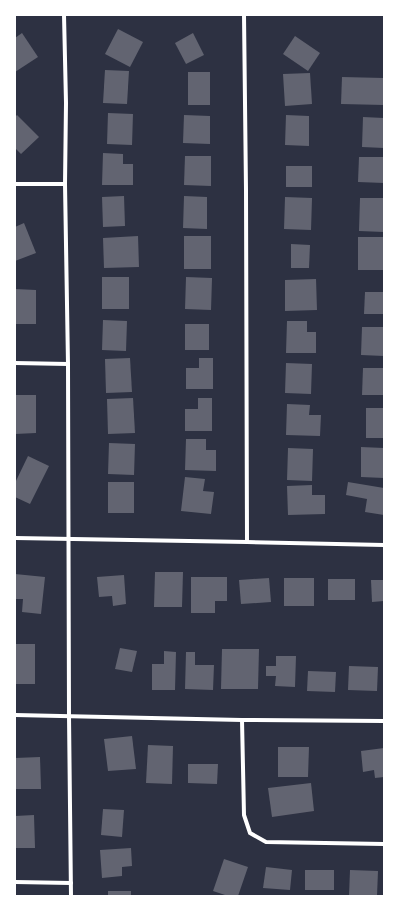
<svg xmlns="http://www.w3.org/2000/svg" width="399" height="911" font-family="'Golos Text',sans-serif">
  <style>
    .building { fill: #626471 }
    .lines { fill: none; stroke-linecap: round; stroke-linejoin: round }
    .minor { stroke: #fff; stroke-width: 4 }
  </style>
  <rect width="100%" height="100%" fill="#2d3142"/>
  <g class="building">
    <polygon points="118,29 143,42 130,67 105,54"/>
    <polygon points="22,33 38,57 15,72 15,38"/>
    <polygon points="193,33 204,55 186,64 175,43"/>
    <polygon points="295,36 320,53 308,71 283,54"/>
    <polygon points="105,70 129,71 127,104 103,103"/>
    <rect x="188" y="72" width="22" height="33"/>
    <polygon points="310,73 312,104 285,106 283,74"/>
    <polygon points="342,77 384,78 384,105 341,104"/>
    <polygon points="108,113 133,114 132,145 107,144"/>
    <polygon points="17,115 39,137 21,154 15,148 15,117"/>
    <polygon points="184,115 210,116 210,144 183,143"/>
    <polygon points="286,115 309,116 309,146 285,145"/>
    <polygon points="363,117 384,118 384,148 362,147"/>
    <polygon points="103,153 123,154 123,164 133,164 133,185 102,185"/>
    <polygon points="185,156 211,156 211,186 184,185"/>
    <polygon points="359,157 384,157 384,183 358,182"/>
    <rect x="286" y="166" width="26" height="21"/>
    <polygon points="124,196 125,226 103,227 102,197"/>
    <polygon points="184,196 207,197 207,229 183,228"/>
    <polygon points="285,197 312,198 311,230 284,229"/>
    <polygon points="360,198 384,198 384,232 359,231"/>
    <polygon points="24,223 36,253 15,261 15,227"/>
    <polygon points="138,236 139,267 104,268 103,238"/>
    <rect x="184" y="236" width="27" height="33"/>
    <rect x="358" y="237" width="26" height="33"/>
    <polygon points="291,244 310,245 309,268 291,268"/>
    <rect x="102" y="277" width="27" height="32"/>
    <polygon points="186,277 212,278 211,310 185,309"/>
    <polygon points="316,279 317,310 285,311 285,280"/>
    <polygon points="15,289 36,290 36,324 15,324"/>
    <polygon points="365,292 384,292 384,314 364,314"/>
    <polygon points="103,320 127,321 126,351 102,350"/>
    <polygon points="287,321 307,321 307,332 316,332 316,353 286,353"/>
    <rect x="185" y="324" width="24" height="26"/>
    <polygon points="362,327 384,327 384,356 361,355"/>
    <polygon points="130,358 132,392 106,393 105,359"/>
    <polygon points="199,358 213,358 213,389 186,389 186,368 199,368"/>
    <polygon points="286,363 312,364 311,394 285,393"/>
    <polygon points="363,368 384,368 384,395 362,395"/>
    <polygon points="15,395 36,395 36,433 15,434"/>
    <polygon points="133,398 135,433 108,434 107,399"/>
    <polygon points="198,398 212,398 212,431 185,431 185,409 198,409"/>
    <polygon points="287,404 310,405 309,415 321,415 320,436 286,435"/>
    <rect x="366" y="408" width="18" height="30"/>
    <polygon points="186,439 206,439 206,450 216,450 216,471 185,470"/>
    <polygon points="109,443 135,444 134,475 108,474"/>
    <polygon points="361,447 384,448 384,478 361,477"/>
    <polygon points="288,448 313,449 312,481 287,480"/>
    <polygon points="28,456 49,466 30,504 15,497 15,483"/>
    <polygon points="185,477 205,479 203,491 214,492 211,514 181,511"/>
    <rect x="108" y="482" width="26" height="31"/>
    <polygon points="348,482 384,488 384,515 365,512 367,499 346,495"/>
    <polygon points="312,485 312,495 325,495 325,514 288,515 287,486"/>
    <polygon points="155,572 183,572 182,607 154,607"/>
    <polygon points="15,574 45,577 41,614 22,612 23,599 15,599"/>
    <polygon points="124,575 126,604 113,606 112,596 99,597 97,577"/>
    <polygon points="191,577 227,577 227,601 215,601 215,613 191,613"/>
    <polygon points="269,578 271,602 241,604 239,580"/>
    <rect x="284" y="578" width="30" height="28"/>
    <rect x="328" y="579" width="27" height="21"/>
    <polygon points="371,580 384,580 384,601 372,602"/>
    <rect x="15" y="644" width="20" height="40"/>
    <polygon points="120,648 137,651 132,672 115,669"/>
    <polygon points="222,649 259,649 258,689 221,689"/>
    <polygon points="164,651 176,652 175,690 152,690 152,664 164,664"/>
    <polygon points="186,652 195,652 195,665 214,665 213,690 185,689"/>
    <polygon points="276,656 296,656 295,687 275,686 276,676 266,676 266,666 276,666"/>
    <polygon points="349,666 378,667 377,691 348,690"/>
    <polygon points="308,671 336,672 335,692 307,691"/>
    <polygon points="132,736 136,769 108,771 104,739"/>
    <polygon points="148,745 173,746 172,784 146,783"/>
    <polygon points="278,747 309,747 308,777 278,777"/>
    <polygon points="384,748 384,777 375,778 374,770 363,772 361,751"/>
    <polygon points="40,757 41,789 15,789 15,758"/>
    <polygon points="188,764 218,764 217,784 188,783"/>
    <polygon points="311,783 314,811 272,817 268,788"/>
    <polygon points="103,809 124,810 122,837 101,835"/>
    <polygon points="34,815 35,848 15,848 15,816"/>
    <polygon points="131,848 132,866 122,867 122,876 102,878 100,850"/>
    <polygon points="224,859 248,867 238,896 228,896 213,891"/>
    <polygon points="266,867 292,870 290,890 263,888"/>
    <rect x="305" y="870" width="29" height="20"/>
    <polygon points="350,870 378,871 377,896 349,896"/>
    <rect x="108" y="891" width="23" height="5"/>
  </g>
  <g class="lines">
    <g class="minor">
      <polyline points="64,15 66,103 65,184 68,364 69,716 71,896"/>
      <polyline points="244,15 246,190 247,542"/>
      <polyline points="15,184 65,184"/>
      <polyline points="15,363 68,364"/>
      <polyline points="15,538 247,542 384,545"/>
      <polyline points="15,715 242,720 384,721"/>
      <polyline points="242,720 244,815 250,833 266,842 384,844"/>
      <polyline points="15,882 71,883"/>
    </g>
  </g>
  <rect width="399" height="911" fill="none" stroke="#ffffff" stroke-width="32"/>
</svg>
